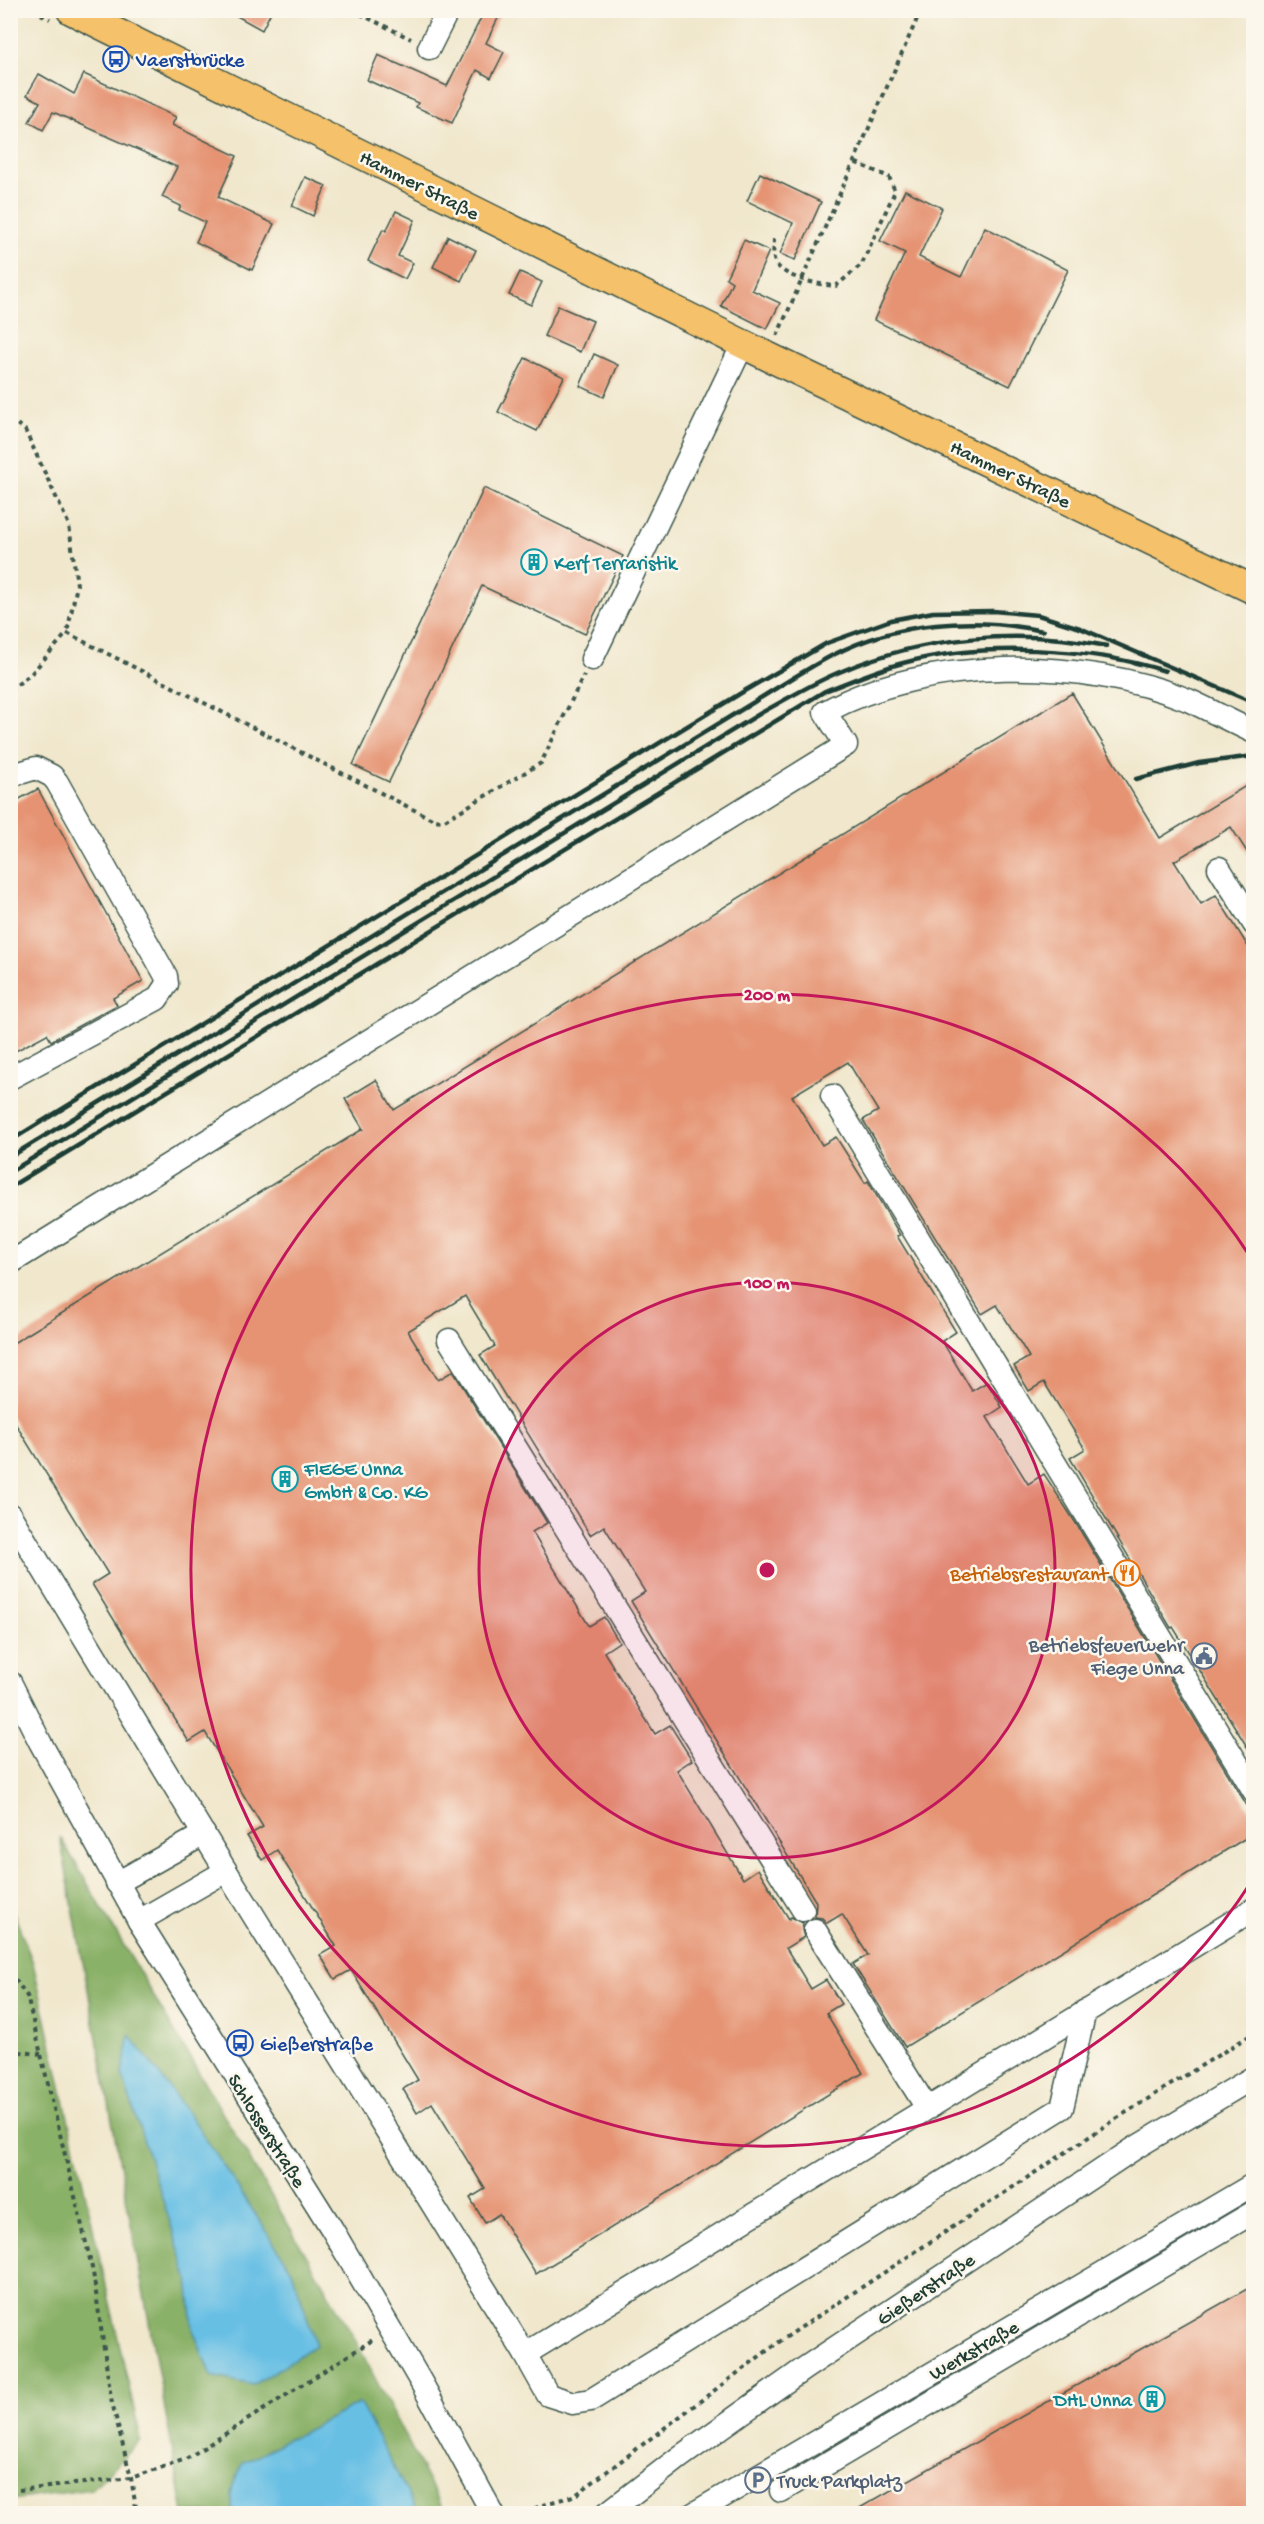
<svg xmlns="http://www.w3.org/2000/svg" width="1264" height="2524" font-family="'Gochi Hand',sans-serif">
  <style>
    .forest { fill: #8ab167; stroke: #54774e; stroke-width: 1.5 }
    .water { fill: #67bfe4; stroke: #437e8c; stroke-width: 1.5 }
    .building { fill: #e59372 }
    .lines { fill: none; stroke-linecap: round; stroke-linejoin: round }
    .minor-casing { stroke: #3e564b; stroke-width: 25 }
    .major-casing { stroke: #3e564b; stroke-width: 31 }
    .path { stroke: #3e564b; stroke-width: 4; stroke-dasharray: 4.5 4.5; stroke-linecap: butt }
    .minor { stroke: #fff; stroke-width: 22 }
    .major { stroke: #f5c16b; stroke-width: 28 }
    .rail { stroke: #1f3d34; stroke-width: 4.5 }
    .ring { fill: none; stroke: #c2185b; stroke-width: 3 }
    .labels { text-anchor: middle; stroke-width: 5; stroke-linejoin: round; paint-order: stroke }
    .transit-label { font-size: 20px; fill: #164399; stroke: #fbf7ec; text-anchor: start }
    .street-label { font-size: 20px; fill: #1f3d34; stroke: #fbf7ec }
    .culture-label { font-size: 20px; fill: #0d838f; stroke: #fbf7ec; text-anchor: start }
    .food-label { font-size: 20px; fill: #c56008; stroke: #fbf7ec; text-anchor: end }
    .service-label { font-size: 20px; fill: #4e5e75; stroke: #fbf7ec; text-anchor: end }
    .centre { fill: #c2185b; stroke: #fbf7ec; stroke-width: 3 }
    .ring-label { font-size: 18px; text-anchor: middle; font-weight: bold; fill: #c2185b; stroke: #fbf7ec; stroke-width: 5; stroke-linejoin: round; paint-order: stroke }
  </style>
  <rect width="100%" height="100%" fill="#fbf7ec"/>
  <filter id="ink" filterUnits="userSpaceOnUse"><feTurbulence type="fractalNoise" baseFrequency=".0167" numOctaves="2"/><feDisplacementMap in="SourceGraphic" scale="12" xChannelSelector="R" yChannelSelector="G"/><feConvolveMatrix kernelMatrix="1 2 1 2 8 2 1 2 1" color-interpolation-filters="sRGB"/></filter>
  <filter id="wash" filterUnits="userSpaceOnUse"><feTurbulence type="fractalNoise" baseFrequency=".008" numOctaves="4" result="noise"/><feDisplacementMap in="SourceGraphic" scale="24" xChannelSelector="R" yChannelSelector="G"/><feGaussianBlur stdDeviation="1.35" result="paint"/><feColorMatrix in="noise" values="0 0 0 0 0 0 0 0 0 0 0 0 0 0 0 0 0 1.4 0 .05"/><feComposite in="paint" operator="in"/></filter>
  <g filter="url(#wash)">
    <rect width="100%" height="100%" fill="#f0e7cc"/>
    <g class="forest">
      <polygon points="60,1837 349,2328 445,2513 184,2513"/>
      <polygon points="11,1906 33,1963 141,2440 92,2489 11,2500"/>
    </g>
    <g class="water">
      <polygon points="130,2035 194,2121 292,2270 316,2345 253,2385 211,2376 193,2330 188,2278 122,2074"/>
      <polygon points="360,2403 418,2513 233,2513 231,2494 242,2463"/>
    </g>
    <g id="blocks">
      <g class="building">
        <polygon points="226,10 272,10 262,30"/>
        <polygon points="485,10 502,10 486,43 504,52 491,78 477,70 452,123 416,107 418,103 367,80 378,55 447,86"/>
        <polygon points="39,74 74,94 84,74 176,117 172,125 237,156 218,197 274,224 252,270 196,242 205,222 179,210 181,206 162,197 177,167 53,112 43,130 29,122 40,102 27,95"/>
        <polygon points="760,173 821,202 795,260 780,254 793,223 747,201"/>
        <polygon points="305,177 326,186 313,216 292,206"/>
        <polygon points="905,190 942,208 919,257 961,277 985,227 1068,270 1010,386 874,320 905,253 880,241"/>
        <polygon points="396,211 415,220 398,256 413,263 405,279 368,261 383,229 386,231"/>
        <polygon points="448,236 476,250 461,281 433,267"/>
        <polygon points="744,240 769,251 752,290 780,303 767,329 721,306 732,282 726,278"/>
        <polygon points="520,272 542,282 531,305 509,295"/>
        <polygon points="558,306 593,321 580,352 544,336"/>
        <polygon points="594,354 618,365 604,397 580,386"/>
        <polygon points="525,358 564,377 537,431 498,412"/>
        <polygon points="484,488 623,556 585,634 482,586 389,782 353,765"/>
        <polygon points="1072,693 1160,838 1254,781 1254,863 1231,827 1174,861 1201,904 1216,895 1254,956 1254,1758 1173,1627 1171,1628 1070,1458 1085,1449 1044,1382 1029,1391 1014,1366 1029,1357 997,1305 982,1314 863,1120 878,1111 848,1062 792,1096 822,1145 836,1137 865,1183 868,1181 900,1235 897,1236 956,1332 942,1341 972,1391 987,1382 1002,1407 987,1417 1028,1484 1044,1474 1075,1522 1254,1817 1254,1833 905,2047 853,1964 868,1955 842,1914 827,1923 822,1918 815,1917 816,1902 631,1601 645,1592 604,1526 590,1535 480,1355 495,1346 465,1296 408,1331 438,1380 453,1371 541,1513 547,1523 532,1532 589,1626 604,1617 619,1642 604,1652 655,1734 670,1725 692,1760 677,1770 743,1879 758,1869 789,1919 791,1917 803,1923 802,1930 804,1937 786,1948 811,1989 826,1980 841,2004 826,2013 863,2073 536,2274 499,2214 485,2223 470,2198 485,2189 432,2103 417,2113 403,2089 418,2080 351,1970 335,1979 320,1955 336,1946 277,1850 262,1860 247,1836 263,1827 205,1732 189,1742 92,1584 108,1574 10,1415 10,1345 363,1129 345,1099 376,1080 394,1110"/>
        <polygon points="38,789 143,981 113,998 117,1005 51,1041 47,1034 10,1054 10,804"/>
        <polygon points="1254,2285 1254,2514 849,2514"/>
      </g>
    </g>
  </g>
  <g filter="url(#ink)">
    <use href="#blocks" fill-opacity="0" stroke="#3e564b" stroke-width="1.5"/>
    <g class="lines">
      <g class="minor-casing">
        <g id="minor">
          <polyline points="429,48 448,10"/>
          <polyline points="592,659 743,344"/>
          <polyline points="10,776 36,768 52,776 57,782 166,976 167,984 157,999 10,1078"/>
          <polyline points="1219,868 1254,924"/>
          <polyline points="832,1096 1254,1791"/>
          <path d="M10,1263L846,745L825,712C926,656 1083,657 1188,700C1210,710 1232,722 1254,732"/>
          <polyline points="449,1340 803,1910"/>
          <polyline points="10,1515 226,1871 525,2354 1254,1909"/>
          <polyline points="10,1682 40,1742 139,1921 332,2229 421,2382 493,2514"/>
          <polyline points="117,1883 204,1834"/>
          <polyline points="139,1921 226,1871"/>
          <polyline points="815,1930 927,2108"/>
          <polyline points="525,2354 548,2395 573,2403 591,2400 1062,2108 1085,2011"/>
          <polyline points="781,2491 1254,2212"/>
          <polyline points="606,2514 680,2457 805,2368 1135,2148 1254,2077"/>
          <polyline points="693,2514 1254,2184"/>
        </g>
      </g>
      <g class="major-casing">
        <polyline id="major" points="71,10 769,357 1254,590"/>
      </g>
      <g class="path">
        <polyline points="33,10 50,19"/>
        <polyline points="352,10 411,39"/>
        <path d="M774,239C774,246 772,255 775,262C783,278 820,285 836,286L862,264L895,191L889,177L854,162"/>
        <polyline points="777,336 921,10"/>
        <polyline points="10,419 25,430 69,525 77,585 67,633"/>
        <polyline points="10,690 31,674 67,633 434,820 443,821 541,763 584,675"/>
        <polyline points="10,1972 27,1996 93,2272 111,2398 131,2478 137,2514"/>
        <polyline points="10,2051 41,2054"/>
        <polyline points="10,2491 131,2478 186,2459 374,2339"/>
        <path d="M527,2514C540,2502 562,2501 577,2494L776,2344L1122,2115L1254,2033"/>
      </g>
      <use href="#minor" class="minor"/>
      <use href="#major" class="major"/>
      <g class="rail">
        <polyline points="1136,779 1199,763 1254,756"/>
        <polyline points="10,1141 746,690 827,643 891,620 933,612 993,611 1038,615 1080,628 1254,703"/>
        <path d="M10,1157L754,702C780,686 806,669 833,655C897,622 973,616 1043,631"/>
        <path d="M10,1172L761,713C787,699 814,682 842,671C924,636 1020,628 1107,646"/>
        <path d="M10,1187L825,691C851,681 876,670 903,663C981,642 1088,647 1165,671"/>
      </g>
    </g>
  </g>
  <circle cx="767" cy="1570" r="288" fill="#c2185b" fill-opacity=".12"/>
  <g class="ring">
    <circle cx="767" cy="1570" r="288"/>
    <path d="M1253 1879A576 576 0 1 1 1253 1261"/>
  </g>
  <defs>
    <g id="bus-ring" transform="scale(1.35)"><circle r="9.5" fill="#fbf7ec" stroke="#1a4fb4" stroke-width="1.5"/><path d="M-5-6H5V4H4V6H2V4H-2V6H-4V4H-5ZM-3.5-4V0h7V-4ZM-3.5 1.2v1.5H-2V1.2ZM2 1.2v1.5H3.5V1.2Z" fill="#1a4fb4"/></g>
    <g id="building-ring" transform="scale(1.35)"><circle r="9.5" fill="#fbf7ec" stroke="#0f9aa8" stroke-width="1.5"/><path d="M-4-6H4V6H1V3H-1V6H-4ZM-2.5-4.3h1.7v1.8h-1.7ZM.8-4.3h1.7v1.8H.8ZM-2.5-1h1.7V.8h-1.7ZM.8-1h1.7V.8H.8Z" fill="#0f9aa8"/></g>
    <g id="restaurant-ring" transform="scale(1.35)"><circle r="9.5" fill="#fbf7ec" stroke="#e8710a" stroke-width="1.5"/><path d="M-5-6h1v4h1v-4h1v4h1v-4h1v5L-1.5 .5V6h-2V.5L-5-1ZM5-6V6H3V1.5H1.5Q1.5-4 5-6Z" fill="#e8710a"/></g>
    <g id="civic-ring" transform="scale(1.35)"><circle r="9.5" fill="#fbf7ec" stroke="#5c6f8a" stroke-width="1.5"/><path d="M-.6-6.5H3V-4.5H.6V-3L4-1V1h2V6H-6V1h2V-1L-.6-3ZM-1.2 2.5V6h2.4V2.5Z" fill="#5c6f8a"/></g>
    <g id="parking-ring" transform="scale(1.35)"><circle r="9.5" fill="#fbf7ec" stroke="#5c6f8a" stroke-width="1.5"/><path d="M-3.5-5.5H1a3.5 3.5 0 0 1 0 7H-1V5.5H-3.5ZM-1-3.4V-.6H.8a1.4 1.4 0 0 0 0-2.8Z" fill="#5c6f8a"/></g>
  </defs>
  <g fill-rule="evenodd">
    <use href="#bus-ring" x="116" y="59"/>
    <use href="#building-ring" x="534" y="562"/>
    <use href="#building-ring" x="285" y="1479"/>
    <use href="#restaurant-ring" x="1127" y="1573"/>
    <use href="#civic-ring" x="1204" y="1656"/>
    <use href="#bus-ring" x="240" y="2043"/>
    <use href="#building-ring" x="1152" y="2399"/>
    <use href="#parking-ring" x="758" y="2480"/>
  </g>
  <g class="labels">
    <g class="transit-label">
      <text x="136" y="66">Vaerstbrücke</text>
      <text x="260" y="2050">Gießerstraße</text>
    </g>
    <g class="street-label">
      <text transform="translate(420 184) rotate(27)" y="7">Hammer Straße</text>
      <text transform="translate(1011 473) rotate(26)" y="7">Hammer Straße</text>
      <text transform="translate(268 2130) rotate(58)" y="7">Schlosserstraße</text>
      <text transform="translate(925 2288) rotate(-34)" y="7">Gießerstraße</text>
      <text transform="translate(973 2349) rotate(-30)" y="7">Werkstraße</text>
    </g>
    <g class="culture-label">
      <text x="554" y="569">Kerf Terraristik</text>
      <text x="304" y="1475">FIEGE Unna<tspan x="304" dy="23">GmbH &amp; Co. KG</tspan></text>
      <text x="1132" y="2406" text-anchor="end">DHL Unna</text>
    </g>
    <g class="food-label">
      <text x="1108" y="1580">Betriebsrestaurant</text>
    </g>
    <g class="service-label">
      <text x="1184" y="1651">Betriebsfeuerwehr<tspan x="1184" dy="23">Fiege Unna</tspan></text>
      <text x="777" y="2487" text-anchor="start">Truck Parkplatz</text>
    </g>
  </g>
  <circle cx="767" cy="1570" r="9" class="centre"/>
  <g class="ring-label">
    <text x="767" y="1000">200 m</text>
    <text x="767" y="1288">100 m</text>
  </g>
  <rect width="1264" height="2524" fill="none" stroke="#fbf7ec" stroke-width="36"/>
</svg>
